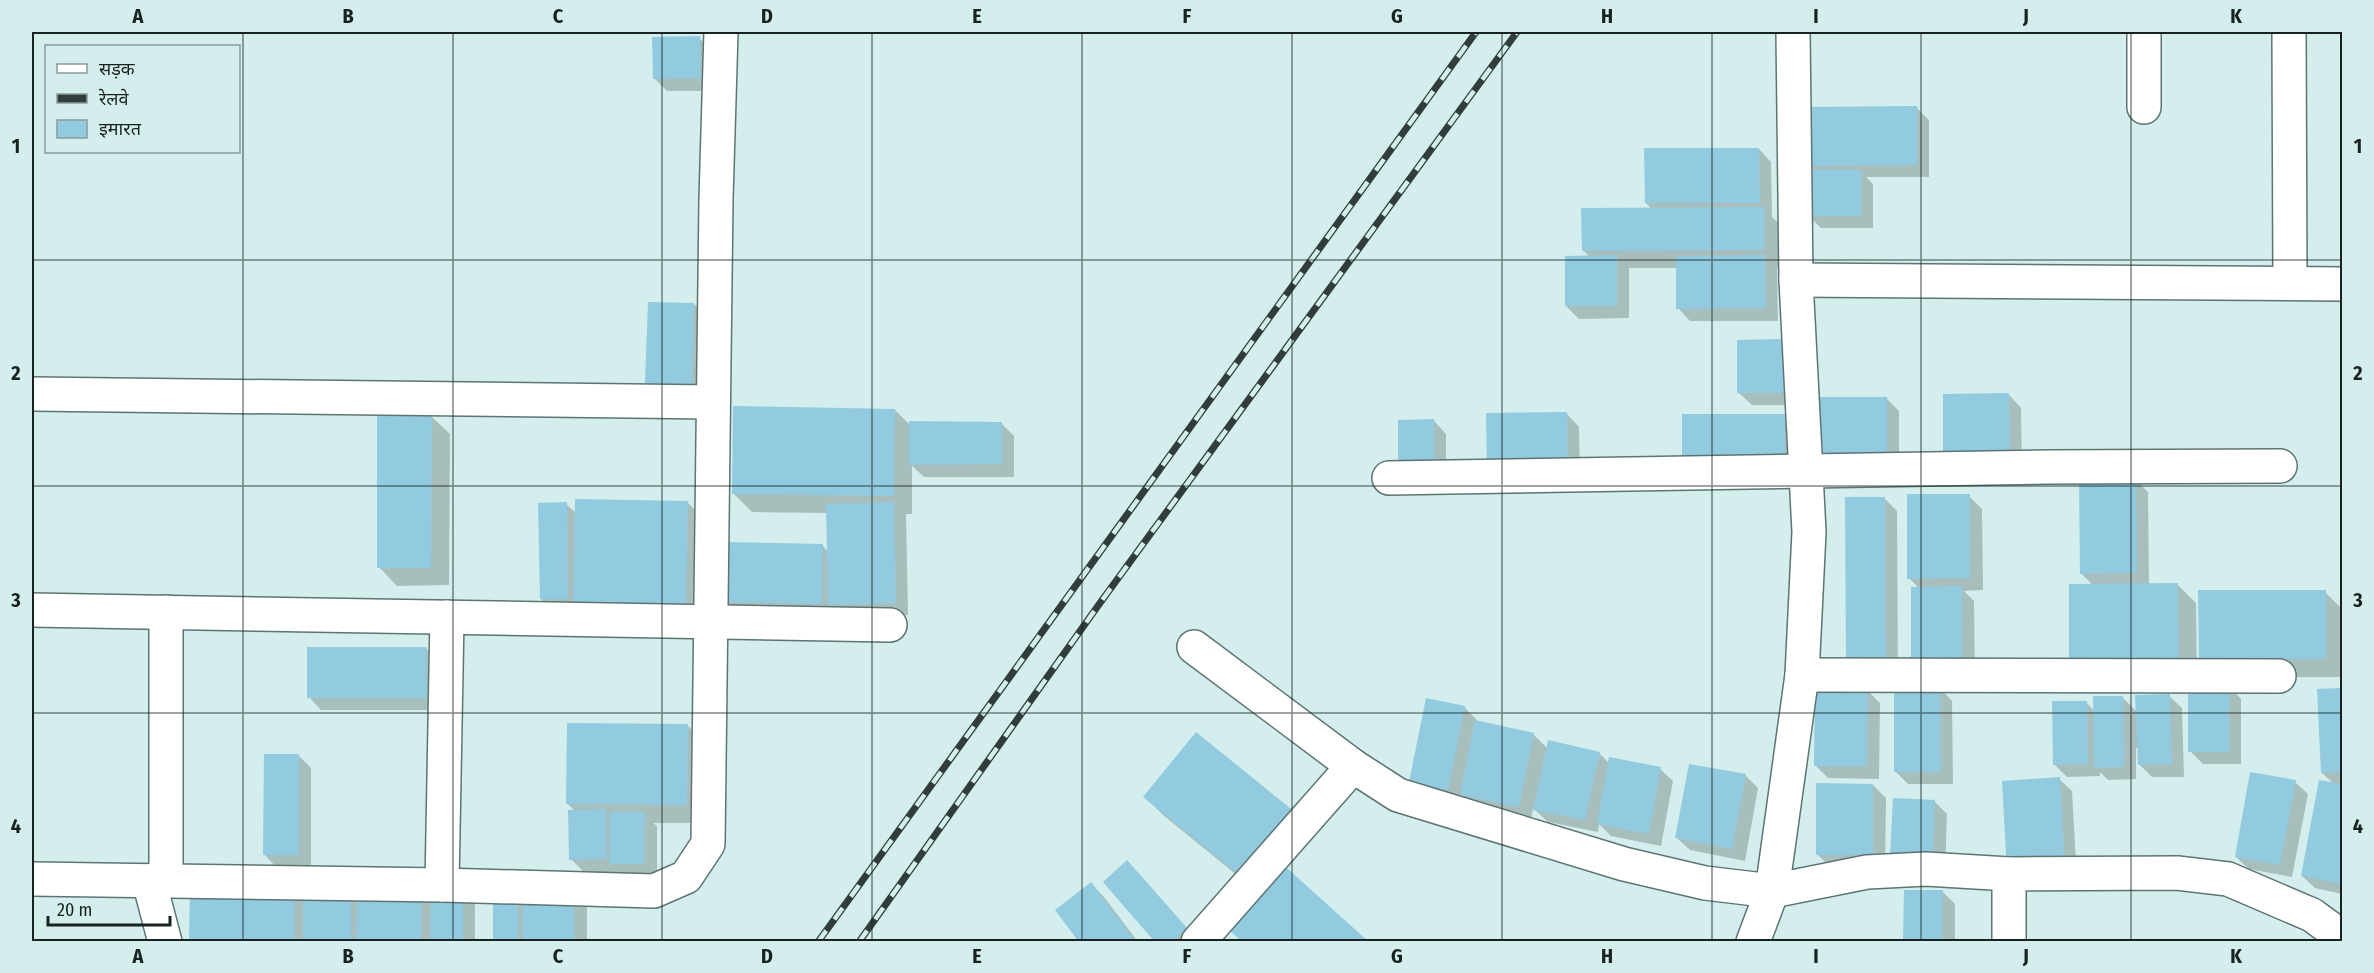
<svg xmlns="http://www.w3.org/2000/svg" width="2374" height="973" font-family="'Fira Sans Condensed','Noto Sans Devanagari',sans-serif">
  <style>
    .shadow { fill: #0003 }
    .building { fill: #92cae0 }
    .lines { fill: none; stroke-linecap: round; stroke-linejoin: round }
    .minor-casing { stroke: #5c7573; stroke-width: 36 }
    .minor { stroke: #fff; stroke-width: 33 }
    .rail-casing { stroke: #303d3c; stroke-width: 7 }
    .rail { stroke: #d3eeec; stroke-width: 4.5; stroke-dasharray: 14; stroke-linecap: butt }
    .grid { fill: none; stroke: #182221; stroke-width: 1.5; stroke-opacity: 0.55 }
    .neatline { fill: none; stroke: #182221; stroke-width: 2 }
    .grid-label { font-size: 20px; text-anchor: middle; font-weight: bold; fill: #182221 }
  </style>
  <rect width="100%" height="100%" fill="#d3eeec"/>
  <g class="shadow">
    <polygon points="699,38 712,50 713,91 667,91 654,78"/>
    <polygon points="1916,107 1929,120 1929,177 1866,177 1873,184 1873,228 1821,228 1808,215 1815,172 1808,165"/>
    <polygon points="1759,149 1771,162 1772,217 1782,226 1782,268 1777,268 1778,321 1690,321 1678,308 1677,268 1629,268 1629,318 1579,319 1566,306 1590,257 1583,250 1652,209 1646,203"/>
    <polygon points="694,304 707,317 704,398 659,396 646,383"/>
    <polygon points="1783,340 1796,405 1752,405 1739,393"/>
    <polygon points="2009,395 2021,408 2022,473 1958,473"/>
    <polygon points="1886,398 1899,411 1899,481 1831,481"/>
    <polygon points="895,410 911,426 1001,423 1014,436 1014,477 924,477 912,466 912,514 906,514 908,615 843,617 736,614 723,601 822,545 828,552 828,513 752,512 733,493"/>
    <polygon points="1567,414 1579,427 1580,479 1501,480"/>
    <polygon points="1784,415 1797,428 1797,476 1697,477"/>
    <polygon points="431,416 450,434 449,585 397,586 379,567"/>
    <polygon points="1434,421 1446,434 1446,490 1412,490"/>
    <polygon points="2136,480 2148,492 2149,585 2178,585 2196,603 2197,686 2229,686 2241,699 2241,764 2203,764 2190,751 2190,686 2081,573"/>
    <polygon points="1969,496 1982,509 1983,590 1964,591 1974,601 1975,679 1912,666 1919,588 1909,578"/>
    <polygon points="1884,498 1897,511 1898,671 1848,658"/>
    <polygon points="687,502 706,521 704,633 554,611 541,599 566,504 577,514"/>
    <polygon points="2325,592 2342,609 2342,677 2219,677 2200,659"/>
    <polygon points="426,648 439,661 439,710 321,710 309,697"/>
    <polygon points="1940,688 1952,701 1953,784 1908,784 1895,771"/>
    <polygon points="2342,689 2342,894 2315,888 2302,876 2334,784 2322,773 2319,690"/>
    <polygon points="1867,690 1880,703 1879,779 1828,778 1815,765"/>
    <polygon points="2169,696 2182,708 2184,777 2152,777 2139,764 2139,748 2136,748 2136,779 2108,780 2100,772 2100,776 2067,777 2054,764 2086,702 2094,711 2122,697 2137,712"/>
    <polygon points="1464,707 1477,720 1477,722 1533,734 1548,749 1599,753 1610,764 1660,769 1673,781 1661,846 1611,836 1599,824 1598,832 1548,822 1533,808 1531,819 1474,807 1462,795 1460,802 1410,782"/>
    <polygon points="687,725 705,744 705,823 653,823 657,826 657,876 623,876 619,872 584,872 571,859 575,811 568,804"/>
    <polygon points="1197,735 1254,889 1163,815 1145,797"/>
    <polygon points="299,756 311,768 311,868 277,868 265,855"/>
    <polygon points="1745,775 1758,788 1745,861 1690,850 1677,838"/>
    <polygon points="2059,779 2072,791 2077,880 2022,883"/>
    <polygon points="2295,782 2308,794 2292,877 2249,869 2236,857"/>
    <polygon points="1873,785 1886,798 1885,868 1830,867 1817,854"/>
    <polygon points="1934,801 1947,814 1945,870 1904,869"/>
    <polygon points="1140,875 1198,942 1157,942"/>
    <polygon points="1091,884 1104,897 1138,942 1081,942"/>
    <polygon points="293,890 304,901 422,894 432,904 463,891 475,904 475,942 191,942"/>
    <polygon points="1942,891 1955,904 1955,942 1905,942"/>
    <polygon points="495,892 587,904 587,942 494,942"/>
  </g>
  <g class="building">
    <polygon points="700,36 701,78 653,79 652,37"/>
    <polygon points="1917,106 1917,165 1806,166 1806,107"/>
    <polygon points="1644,148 1759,148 1760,203 1645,203"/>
    <polygon points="1806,170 1861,170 1861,216 1807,216"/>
    <polygon points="1764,207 1764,250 1582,251 1581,208"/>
    <polygon points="1617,255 1617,306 1565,306 1565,256"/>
    <polygon points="1765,255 1766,308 1676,309 1676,256"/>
    <polygon points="648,302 694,303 692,385 645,384"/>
    <polygon points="1783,339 1784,393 1737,393 1737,340"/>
    <polygon points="2009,393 2010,461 1943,461 1943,394"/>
    <polygon points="1817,397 1887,397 1887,468 1817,469"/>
    <polygon points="733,406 895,409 894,496 732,494"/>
    <polygon points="1567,412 1568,467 1487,467 1486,413"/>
    <polygon points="377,414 432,414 431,568 377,568"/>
    <polygon points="1682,414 1785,414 1785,464 1682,465"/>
    <polygon points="1434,419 1434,478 1398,478 1398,420"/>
    <polygon points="909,421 1002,422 1002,464 909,465"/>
    <polygon points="2079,478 2136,478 2137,573 2080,574"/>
    <polygon points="1907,494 1970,494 1970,578 1907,579"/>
    <polygon points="1845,497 1885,497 1886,659 1846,659"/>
    <polygon points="575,499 688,501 686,615 573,613"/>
    <polygon points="567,502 568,599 540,599 538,503"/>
    <polygon points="894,502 896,603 828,605 826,504"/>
    <polygon points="723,542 823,544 822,604 722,602"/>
    <polygon points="2178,583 2179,668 2069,668 2069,584"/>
    <polygon points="1962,586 1962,667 1911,667 1911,587"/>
    <polygon points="2198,590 2326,590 2326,659 2199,659"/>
    <polygon points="307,647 426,647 427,698 307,698"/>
    <rect x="2188" y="684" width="41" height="68"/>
    <polygon points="1894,687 1940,687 1941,772 1894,772"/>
    <polygon points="2342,688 2342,772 2321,773 2317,689"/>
    <polygon points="1815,689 1868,689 1867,766 1814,766"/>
    <polygon points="2170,694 2172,764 2138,765 2135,695"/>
    <polygon points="2093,696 2123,696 2124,767 2094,768"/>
    <polygon points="1426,698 1465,706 1448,790 1409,782"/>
    <polygon points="2052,701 2087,701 2088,764 2053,765"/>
    <polygon points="1475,720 1534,733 1519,807 1460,795"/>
    <polygon points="567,723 688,724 687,805 566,804"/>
    <polygon points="1196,732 1296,813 1243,878 1143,797"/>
    <polygon points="1548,740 1600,752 1585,820 1533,810"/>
    <polygon points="264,754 299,754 299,855 263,855"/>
    <polygon points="1609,757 1661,767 1649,834 1597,824"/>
    <polygon points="1689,764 1746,774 1732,849 1675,838"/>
    <polygon points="2250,772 2296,780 2280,865 2235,857"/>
    <polygon points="2060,777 2065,867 2007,871 2002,781"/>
    <polygon points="2319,780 2342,784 2342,884 2301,876"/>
    <polygon points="1816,783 1873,784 1873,855 1816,855"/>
    <polygon points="1893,798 1935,800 1933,858 1890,856"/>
    <polygon points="606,809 607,859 569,860 568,810"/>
    <polygon points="610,812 645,812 644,864 609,864"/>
    <polygon points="1127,860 1187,928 1172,942 1155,942 1103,882"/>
    <polygon points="1278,860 1369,942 1242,942 1222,923"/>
    <polygon points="1091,882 1136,942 1079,942 1055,910"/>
    <polygon points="190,887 294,888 294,942 189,942"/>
    <rect x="303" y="887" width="48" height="55"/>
    <polygon points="431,889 463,889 463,942 430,942"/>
    <rect x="493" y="890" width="25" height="52"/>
    <rect x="523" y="890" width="51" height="52"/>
    <polygon points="1904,890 1943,890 1942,942 1903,942"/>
    <polygon points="357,891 422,892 421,942 356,942"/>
  </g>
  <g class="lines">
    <g class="minor-casing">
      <g id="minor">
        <polyline points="2144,32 2144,107"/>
        <polyline points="2289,32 2290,282"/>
        <polyline points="1796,280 2342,284"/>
        <polyline points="32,394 713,402"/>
        <polyline points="1389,478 2047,467 2280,466"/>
        <polyline points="32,610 890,625"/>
        <polyline points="1194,647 1353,766 1398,795 1624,864 1705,883 1772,891 1867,872 1926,869 2009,874 2177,873 2228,879 2312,915 2342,937"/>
        <polyline points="1802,675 2279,676"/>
        <polyline points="32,879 442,885 654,891 686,877 708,844 716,199 721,32"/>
        <polyline points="149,881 165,942"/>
        <polyline points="166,881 166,612"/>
        <polyline points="442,885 447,617"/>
        <polyline points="1198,942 1353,766"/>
        <polyline points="1753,942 1772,891 1802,675 1809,532 1796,280 1793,32"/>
        <polyline points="2009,942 2009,874"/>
      </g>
    </g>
    <use href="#minor" class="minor"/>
    <g class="rail-casing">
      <g id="rail">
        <polyline points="818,942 1476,32"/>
        <polyline points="859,942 1100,603 1517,32"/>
      </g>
    </g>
    <use href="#rail" class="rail"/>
  </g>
  <path class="grid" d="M243,32V942M453,32V942M662,32V942M872,32V942M1082,32V942M1292,32V942M1502,32V942M1712,32V942M1921,32V942M2131,32V942M32,260H2342M32,486H2342M32,713H2342"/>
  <rect width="2374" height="973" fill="none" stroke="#d3eeec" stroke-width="66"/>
  <rect x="45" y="45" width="195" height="108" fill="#d3eeec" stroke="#889c9b" stroke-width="1.5"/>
  <rect x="57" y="64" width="30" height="9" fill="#ffffff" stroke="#889c9b" stroke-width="1.5"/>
  <text x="99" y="75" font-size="18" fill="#182221">सड़क</text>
  <rect x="57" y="94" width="30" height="9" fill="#303d3c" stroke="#889c9b" stroke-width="1.5"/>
  <text x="99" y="105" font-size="18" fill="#182221">रेलवे</text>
  <rect x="57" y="120" width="30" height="18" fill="#92cae0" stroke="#889c9b" stroke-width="1.5"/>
  <text x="99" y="135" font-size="18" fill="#182221">इमारत</text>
  <path d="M48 916v9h122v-9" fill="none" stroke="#182221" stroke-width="3"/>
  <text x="57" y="916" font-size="18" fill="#182221" stroke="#d3eeec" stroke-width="4.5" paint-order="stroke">20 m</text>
  <rect x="33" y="33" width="2308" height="907" class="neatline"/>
  <g class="grid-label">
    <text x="138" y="23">A</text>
    <text x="348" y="23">B</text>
    <text x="558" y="23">C</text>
    <text x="767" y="23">D</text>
    <text x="977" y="23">E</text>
    <text x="1187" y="23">F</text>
    <text x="1397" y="23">G</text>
    <text x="1607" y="23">H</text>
    <text x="1816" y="23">I</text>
    <text x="2026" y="23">J</text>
    <text x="2236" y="23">K</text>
    <text x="16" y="153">1</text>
    <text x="2358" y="153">1</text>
    <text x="16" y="380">2</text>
    <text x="2358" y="380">2</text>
    <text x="16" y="607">3</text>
    <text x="2358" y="607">3</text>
    <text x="16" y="833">4</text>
    <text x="2358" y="833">4</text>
    <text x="138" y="963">A</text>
    <text x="348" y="963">B</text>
    <text x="558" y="963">C</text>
    <text x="767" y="963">D</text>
    <text x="977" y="963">E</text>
    <text x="1187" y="963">F</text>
    <text x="1397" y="963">G</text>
    <text x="1607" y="963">H</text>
    <text x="1816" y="963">I</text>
    <text x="2026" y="963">J</text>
    <text x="2236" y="963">K</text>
  </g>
</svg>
